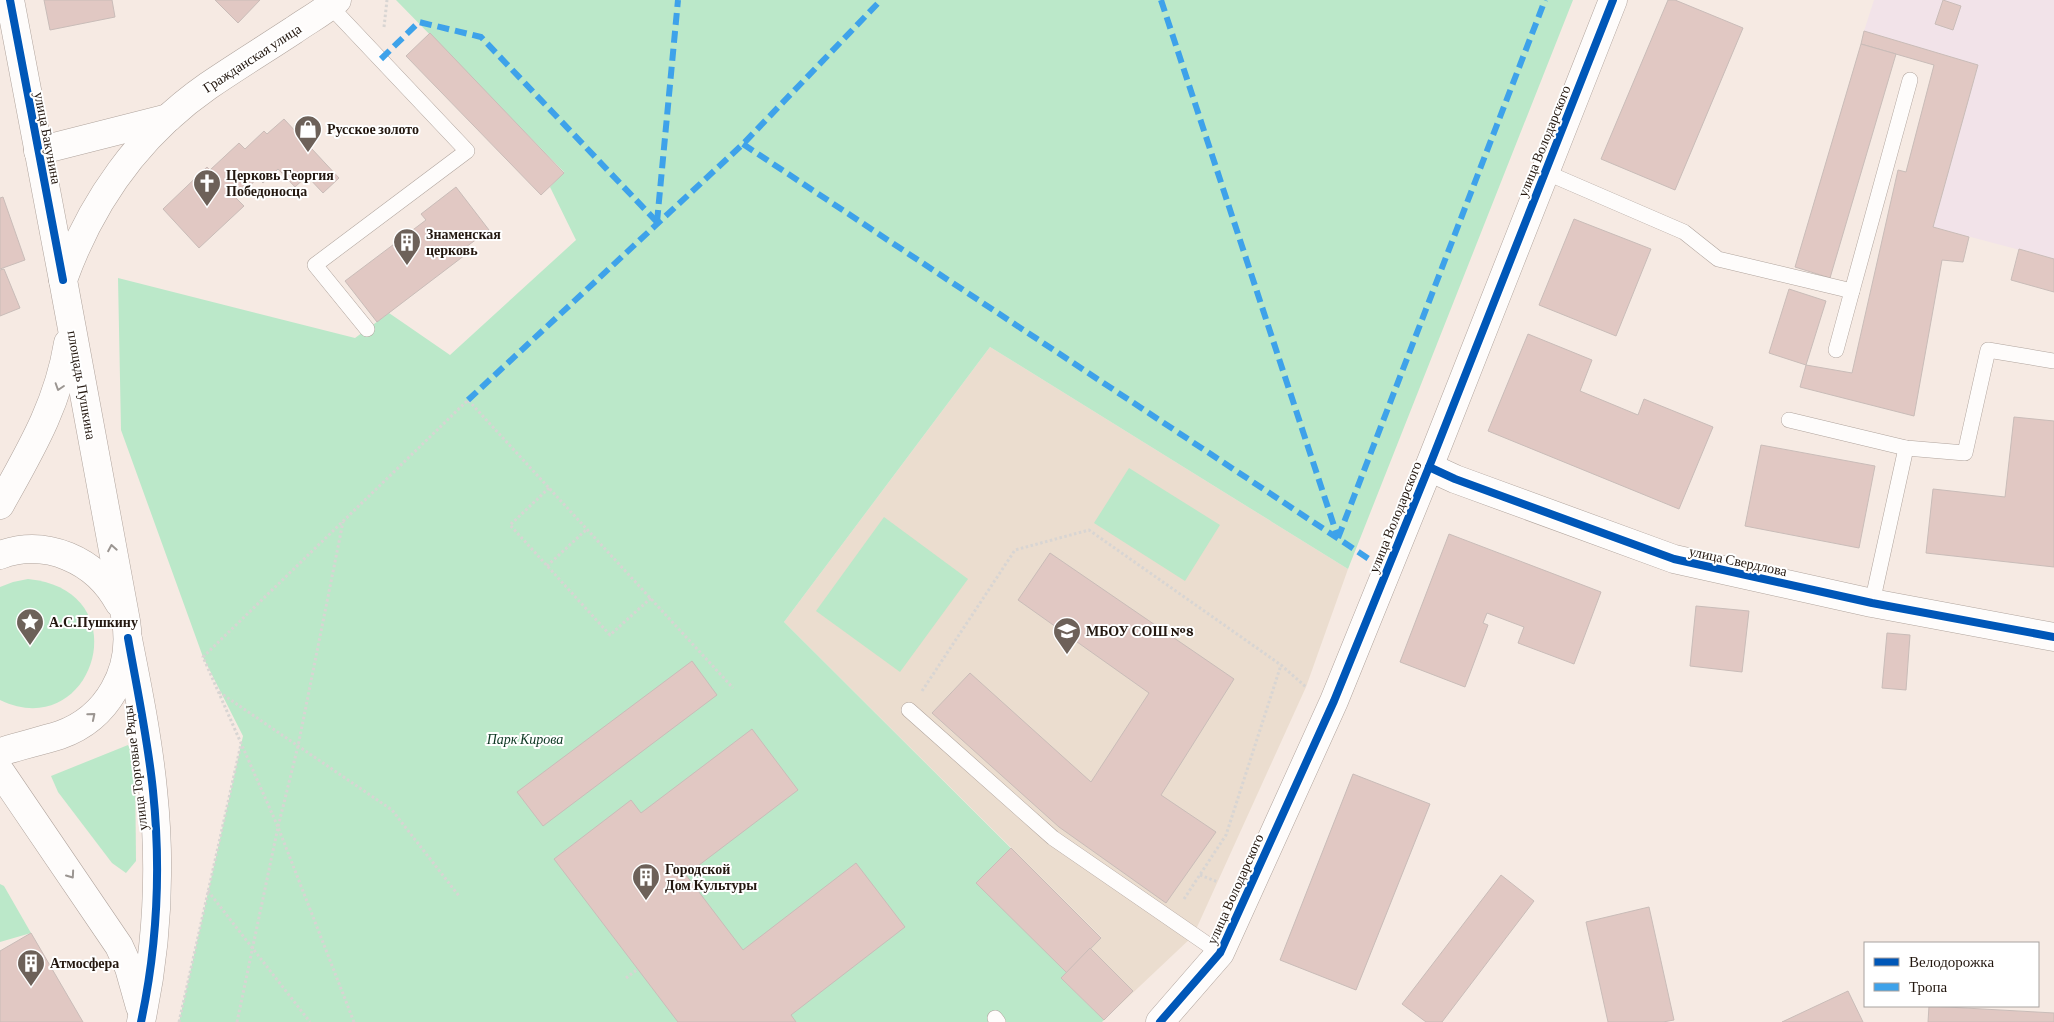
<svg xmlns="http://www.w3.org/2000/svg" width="2054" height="1022" font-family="'Crimson Pro',serif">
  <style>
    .commercial { fill: #f2e3e9 }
    .education { fill: #ebddcf }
    .green { fill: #bbe8c9 }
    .building { fill: #e1c8c3; stroke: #c9bcb8 }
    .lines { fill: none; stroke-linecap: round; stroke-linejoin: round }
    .service-casing { stroke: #b0a49d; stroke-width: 16 }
    .minor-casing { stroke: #b0a49d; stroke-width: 29 }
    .tertiary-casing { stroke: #b0a49d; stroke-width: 29 }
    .primary-casing { stroke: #b0a49d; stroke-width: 29 }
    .path { stroke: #d8d5d3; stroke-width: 3; stroke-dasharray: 2.5 2.5; stroke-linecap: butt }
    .service { stroke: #fefcfb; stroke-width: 15 }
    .minor { stroke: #fefcfb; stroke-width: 28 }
    .tertiary { stroke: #fefcfb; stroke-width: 28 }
    .primary { stroke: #fefcfb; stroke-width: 28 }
    .quiet { stroke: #3ea2ea; stroke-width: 6; stroke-dasharray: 12 6; stroke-linecap: butt }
    .cycleway-casing { stroke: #fff; stroke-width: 11 }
    .cycleway { stroke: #0057b8; stroke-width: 8 }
    .oneway { stroke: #9b9591 }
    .labels { text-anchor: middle; stroke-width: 4; stroke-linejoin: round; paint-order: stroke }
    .street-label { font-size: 14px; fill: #23170f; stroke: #fff }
    .poi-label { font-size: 14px; font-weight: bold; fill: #23170f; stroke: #fff; text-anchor: start }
    .park-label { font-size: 14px; font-style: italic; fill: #0c3722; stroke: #fff }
  </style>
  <rect width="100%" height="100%" fill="#f6eae3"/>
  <polygon class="commercial" points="1874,0 2054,0 2054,259 1933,227 1978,65 1864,31"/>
  <polygon class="education" points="990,347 1348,569 1306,687 1193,936 1104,1020 1061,978 1101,937 784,622"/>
  <g class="green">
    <polygon points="396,0 1573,0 1348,569 990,347 784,622 1101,938 1061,978 1104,1020 1102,1022 179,1022 243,736 203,657 121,430 118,278 355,338 389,313 450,355 576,240 550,187 564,172"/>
    <polygon points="1129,468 1220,525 1185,581 1094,523"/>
    <polygon points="884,517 968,579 900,672 816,611"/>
    <path d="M28,579C142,590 93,745 0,700V587L13,582Z"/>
    <polygon points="128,745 135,759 136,861 126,873 112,863 58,792 51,776"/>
    <polygon points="0,884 4,886 31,933 0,942"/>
  </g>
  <g class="building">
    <polygon points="44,0 112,0 115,17 50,30"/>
    <polygon points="215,0 260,0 238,23"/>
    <polygon points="1668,0 1675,0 1743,28 1675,190 1601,159"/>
    <polygon points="1943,0 1961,6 1953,30 1935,24"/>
    <polygon points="1864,31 1978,65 1933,227 1969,237 1963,262 1942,260 1914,416 1800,387 1806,365 1852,373 1898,170 1906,172 1934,65 1861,44"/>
    <polygon points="430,33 564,173 541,195 406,56"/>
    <polygon points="1861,44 1896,54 1830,278 1795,267"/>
    <polygon points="284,119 339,178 323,193 307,176 295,187 278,169 263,183 258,178 236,198 244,206 199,248 163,209 207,167 210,170 239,143 245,149 264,131 267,134"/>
    <polygon points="456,187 489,230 466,247 469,252 377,322 345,281 426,220 421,214"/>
    <polygon points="3,197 25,260 0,269 0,198"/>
    <polygon points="1574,219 1651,249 1616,336 1539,305"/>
    <polygon points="2019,249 2054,259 2054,292 2011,280"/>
    <polygon points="4,269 20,308 0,316 0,270"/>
    <polygon points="1789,289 1826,301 1806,365 1769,353"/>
    <polygon points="1528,334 1592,360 1580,391 1638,415 1644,399 1713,427 1679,509 1488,431"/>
    <polygon points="2014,417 2054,421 2054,567 1926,553 1933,489 2005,497"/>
    <polygon points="1761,445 1875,466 1859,548 1745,526"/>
    <polygon points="1449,534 1601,592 1574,664 1518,643 1524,627 1487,613 1483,623 1488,625 1465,687 1400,662"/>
    <polygon points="1050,553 1234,679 1161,795 1216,832 1166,903 1059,827 932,713 970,673 1091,782 1149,693 1018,600"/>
    <polygon points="1696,606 1749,611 1742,672 1690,666"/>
    <polygon points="1887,633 1910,635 1906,690 1882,688"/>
    <polygon points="692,661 717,695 543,826 517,792"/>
    <polygon points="752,729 798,790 686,875 743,950 856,863 905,927 791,1015 796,1022 678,1022 554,859 631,800 641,813"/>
    <polygon points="1353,774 1430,804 1356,990 1280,960"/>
    <polygon points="1011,848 1101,938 1067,973 976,883"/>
    <polygon points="1501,875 1534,901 1442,1022 1426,1022 1402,1004"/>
    <polygon points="1649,907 1674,1020 1663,1022 1608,1022 1586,922"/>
    <polygon points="31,933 83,1022 0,1022 0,951"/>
    <polygon points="1090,948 1133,991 1104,1020 1061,978"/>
    <polygon points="1848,991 1863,1022 1782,1022"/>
    <polygon points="1929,1006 2054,1013 2054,1022 1928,1022"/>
  </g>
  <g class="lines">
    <g class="service-casing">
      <g id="service">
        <polyline points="330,6 467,151 315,265 367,329"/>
        <polyline points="1545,172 1684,232 1718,259 1852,291 1836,350"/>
        <polyline points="1852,291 1910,80"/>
        <polyline points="1789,420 1906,448 1965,453 1988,350 2054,361"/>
        <polyline points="1872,603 1906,448"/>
        <polyline points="909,710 1053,838 1220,953"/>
        <polyline points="995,1018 998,1022"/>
      </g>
    </g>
    <g class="minor-casing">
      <g id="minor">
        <polyline points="10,0 63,280"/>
        <polyline points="38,151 168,118"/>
        <polyline points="1429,467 1455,479 1674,559 1872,603 2054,637"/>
      </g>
    </g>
    <g class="tertiary-casing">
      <g id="tertiary">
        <path d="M128,639C138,689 148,739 153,790C161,866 157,947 141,1022"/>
        <polyline points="0,771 119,946 129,968 140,1007"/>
        <polyline points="1160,1022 1220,953 1334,701 1429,467 1613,0"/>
      </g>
    </g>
    <g class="primary-casing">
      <g id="primary">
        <path d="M0,505C30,451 58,405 68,343"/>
        <path d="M0,555C46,538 96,560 119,603"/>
        <path d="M0,752C20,746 40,741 60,735C108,718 134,670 126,621L63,280C91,202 139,134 208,86C236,67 265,49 294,30C308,20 324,12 337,0"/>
      </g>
    </g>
    <g class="path">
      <polyline points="384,27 387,0"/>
      <polyline points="549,488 510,525 610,635 651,598"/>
      <polyline points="547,566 587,529"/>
      <polyline points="922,691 1015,550 1089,530 1281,665 1306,687"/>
      <polyline points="219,692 392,810 459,896"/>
      <polyline points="1200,875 1218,882"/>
      <polyline points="208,891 310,1022"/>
      <polyline points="1184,899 1226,835 1281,665"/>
      <polyline points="626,978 638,969"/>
      <polyline points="179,1022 241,744"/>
      <polyline points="237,1022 278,827 298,746 343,522"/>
      <polyline points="354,1022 278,827 203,657 468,400 733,688"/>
    </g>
    <use href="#service" class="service"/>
    <use href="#minor" class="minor"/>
    <use href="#tertiary" class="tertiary"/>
    <use href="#primary" class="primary"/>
    <g class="quiet">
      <polyline points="1161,0 1338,538"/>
      <polyline points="381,59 419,22 481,37 657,222"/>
      <polyline points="743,144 1369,559"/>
      <polyline points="657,222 678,0"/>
      <polyline points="468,400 743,144 881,0"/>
      <polyline points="1338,538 1545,0"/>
    </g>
    <g class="cycleway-casing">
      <g id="cycleway">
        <polyline points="10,0 63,280"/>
        <polyline points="1429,467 1455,479 1674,559 1872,603 2054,637"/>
        <path d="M128,638C137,689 148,740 153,791C161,868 157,947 141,1022"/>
        <polyline points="1160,1022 1220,953 1334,701 1429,467 1613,0"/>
      </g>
    </g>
    <use href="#cycleway" class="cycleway"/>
  </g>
  <defs><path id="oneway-chevron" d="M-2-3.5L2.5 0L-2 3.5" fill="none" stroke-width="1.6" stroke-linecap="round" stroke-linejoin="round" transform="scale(1.25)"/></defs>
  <g class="oneway">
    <use href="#oneway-chevron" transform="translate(59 387) rotate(108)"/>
    <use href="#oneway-chevron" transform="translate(112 548) rotate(-100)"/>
    <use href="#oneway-chevron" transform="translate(92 716) rotate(-40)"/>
    <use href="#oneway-chevron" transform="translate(71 875) rotate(55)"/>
  </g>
  <defs>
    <g id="shop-pin" transform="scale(1.4375)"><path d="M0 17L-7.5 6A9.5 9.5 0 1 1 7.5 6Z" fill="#6d6159" stroke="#fff"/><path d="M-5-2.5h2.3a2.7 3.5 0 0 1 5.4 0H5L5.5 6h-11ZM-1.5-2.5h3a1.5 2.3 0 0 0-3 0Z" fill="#fff"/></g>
    <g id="church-pin" transform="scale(1.4375)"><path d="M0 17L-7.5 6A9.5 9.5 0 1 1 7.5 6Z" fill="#6d6159" stroke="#fff"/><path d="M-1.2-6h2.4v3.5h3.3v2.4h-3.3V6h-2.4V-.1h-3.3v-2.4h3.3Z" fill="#fff"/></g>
    <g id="building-pin" transform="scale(1.4375)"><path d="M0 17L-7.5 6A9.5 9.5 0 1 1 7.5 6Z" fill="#6d6159" stroke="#fff"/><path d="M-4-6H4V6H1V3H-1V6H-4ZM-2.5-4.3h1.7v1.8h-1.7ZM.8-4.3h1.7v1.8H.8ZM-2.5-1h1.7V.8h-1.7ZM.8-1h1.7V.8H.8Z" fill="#fff"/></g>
    <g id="sight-pin" transform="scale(1.4375)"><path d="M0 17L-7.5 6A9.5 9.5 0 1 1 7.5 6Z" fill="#6d6159" stroke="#fff"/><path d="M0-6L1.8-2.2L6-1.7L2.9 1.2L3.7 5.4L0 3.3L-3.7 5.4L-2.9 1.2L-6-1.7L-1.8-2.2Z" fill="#fff"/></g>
    <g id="school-pin" transform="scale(1.4375)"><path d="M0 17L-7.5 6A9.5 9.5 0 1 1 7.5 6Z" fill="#6d6159" stroke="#fff"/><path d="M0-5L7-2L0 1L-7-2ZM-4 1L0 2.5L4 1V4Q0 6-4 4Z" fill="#fff"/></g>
  </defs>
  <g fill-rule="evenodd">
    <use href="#shop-pin" x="308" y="129"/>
    <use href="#church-pin" x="207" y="183"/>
    <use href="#building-pin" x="407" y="242"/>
    <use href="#sight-pin" x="30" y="622"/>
    <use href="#school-pin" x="1067" y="631"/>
    <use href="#building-pin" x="646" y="877"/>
    <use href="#building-pin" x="31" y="963"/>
  </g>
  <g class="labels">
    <g class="street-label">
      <text transform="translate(252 58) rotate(-33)" y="5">Гражданская улица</text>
      <text transform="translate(48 138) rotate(79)" y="5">улица Бакунина</text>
      <text transform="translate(1544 141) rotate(-68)" y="5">улица Володарского</text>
      <text transform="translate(82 385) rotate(80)" y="5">площадь Пушкина</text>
      <text transform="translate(1395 517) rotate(-68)" y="5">улица Володарского</text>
      <text transform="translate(1738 561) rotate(12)" y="5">улица Свердлова</text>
      <text transform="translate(135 768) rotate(-97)" y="5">улица Торговые Ряды</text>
      <text transform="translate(1235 889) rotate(-66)" y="5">улица Володарского</text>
    </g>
    <g class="poi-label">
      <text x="327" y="134">Русское золото</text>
      <text x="226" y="180">Церковь Георгия<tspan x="226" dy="16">Победоносца</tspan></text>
      <text x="426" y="239">Знаменская<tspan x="426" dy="16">церковь</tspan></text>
      <text x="49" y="627">А.С.Пушкину</text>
      <text x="1086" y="636">МБОУ СОШ №8</text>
      <text x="665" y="874">Городской<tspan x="665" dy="16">Дом Культуры</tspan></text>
      <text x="50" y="968">Атмосфера</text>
    </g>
    <g class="park-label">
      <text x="525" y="744">Парк Кирова</text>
    </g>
  </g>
  <rect x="1864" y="942" width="175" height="65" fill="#ffffff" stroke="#a7a29f"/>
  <rect x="1874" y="958" width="25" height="8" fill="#0057b8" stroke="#a7a29f"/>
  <text x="1909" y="967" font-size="15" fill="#23170f">Велодорожка</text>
  <rect x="1874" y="983" width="25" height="8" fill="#3ea2ea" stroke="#a7a29f"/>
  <text x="1909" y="992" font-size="15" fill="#23170f">Тропа</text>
</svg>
